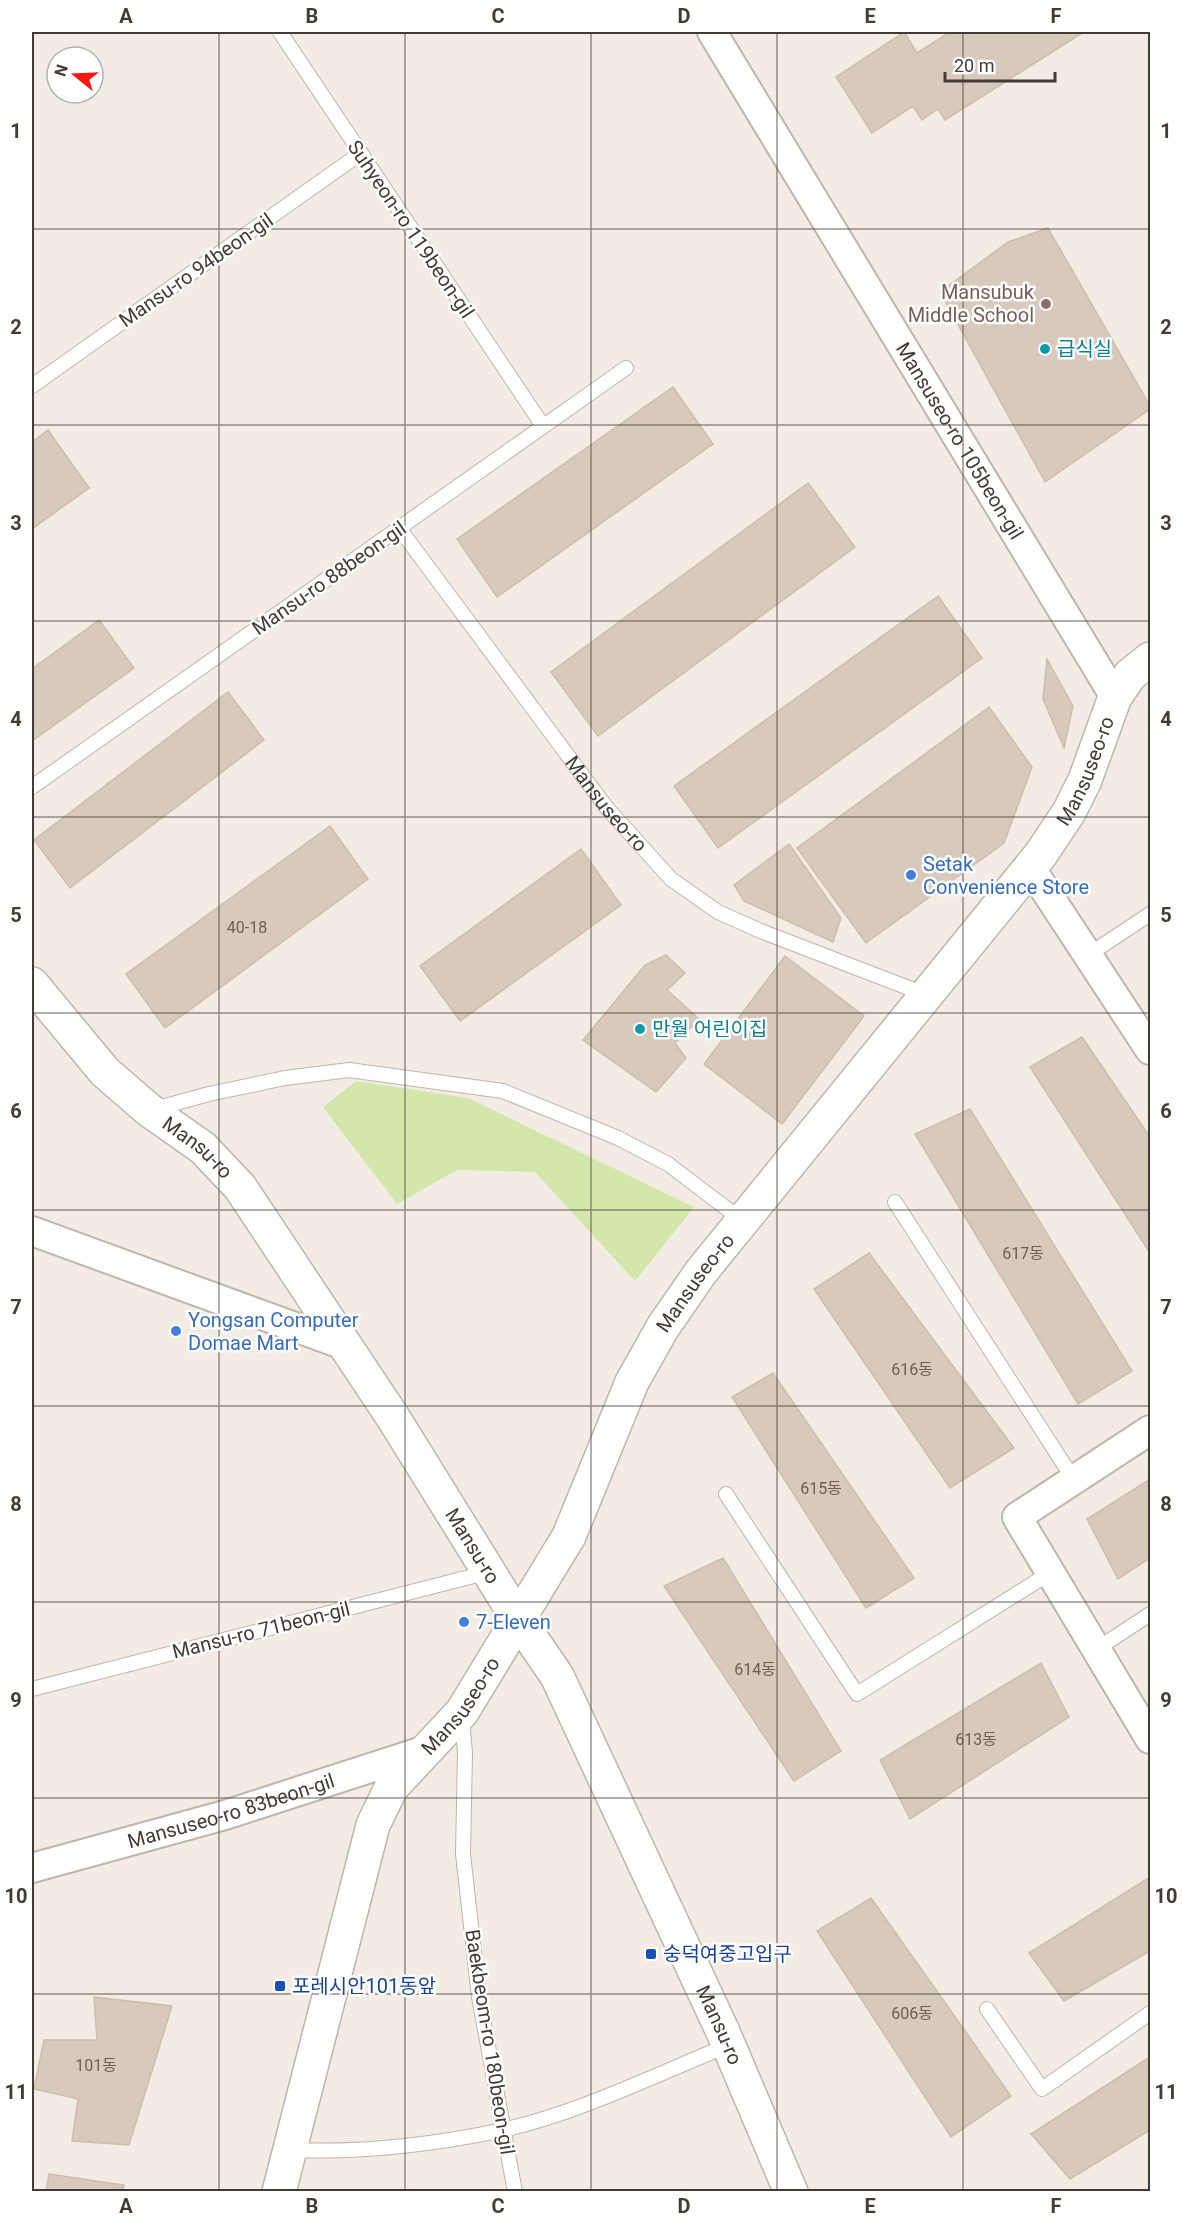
<svg xmlns="http://www.w3.org/2000/svg" width="1182" height="2223" font-family="Roboto,'Noto Sans KR',sans-serif">
  <style>
    .green { fill: #d3e7ab }
    .building { fill: #d7c9bc; stroke: #cfbdac; stroke-width: 1.5 }
    .lines { fill: none; stroke-linecap: round; stroke-linejoin: round }
    .service-casing { stroke: #c0b5a9; stroke-width: 16 }
    .minor-casing { stroke: #c0b5a9; stroke-width: 32 }
    .tertiary-casing { stroke: #c0b5a9; stroke-width: 36 }
    .service { stroke: #fff; stroke-width: 14 }
    .minor { stroke: #fff; stroke-width: 28 }
    .tertiary { stroke: #fff; stroke-width: 33 }
    .grid { fill: none; stroke: #443c34; stroke-width: 1.5; stroke-opacity: 0.55 }
    .education-dot { fill: #8d6e63; stroke: #fff; stroke-width: 2 }
    .culture-dot { fill: #0f9aa8; stroke: #fff; stroke-width: 2 }
    .shop-dot { fill: #3f7fe0; stroke: #fff; stroke-width: 2 }
    .transit-dot { fill: #1a4fb4; stroke: #fff; stroke-width: 2 }
    .labels { text-anchor: middle; stroke-width: 5; stroke-linejoin: round; paint-order: stroke }
    .number-label { font-size: 16px; fill: #695f56 }
    .street-label { font-size: 20px; fill: #443c34; stroke: #fff }
    .education-label { font-size: 20px; fill: #785e54; stroke: #fff; text-anchor: end }
    .culture-label { font-size: 20px; fill: #0d838f; stroke: #fff; text-anchor: start }
    .shop-label { font-size: 20px; fill: #366cbe; stroke: #fff; text-anchor: start }
    .transit-label { font-size: 20px; fill: #164399; stroke: #fff; text-anchor: start }
    .neatline { fill: none; stroke: #443c34; stroke-width: 2 }
    .grid-label { font-size: 20px; text-anchor: middle; font-weight: bold; fill: #443c34 }
  </style>
  <rect width="100%" height="100%" fill="#f2ece4"/>
  <polygon class="green" points="356,1081 468,1098 694,1207 635,1281 535,1172 457,1170 397,1204 323,1107"/>
  <g class="building">
    <polygon points="904,32 917,53 950,32 1084,32 945,120 938,109 922,120 913,106 872,133 836,77"/>
    <polygon points="1048,228 1150,406 1150,409 1045,482 940,292 1008,242"/>
    <polygon points="673,387 713,444 497,597 457,539"/>
    <polygon points="48,430 89,488 32,529 32,442"/>
    <polygon points="808,483 855,547 598,736 551,672"/>
    <polygon points="938,596 982,658 718,848 674,786"/>
    <polygon points="99,620 134,668 32,741 32,669"/>
    <polygon points="1047,659 1073,706 1064,748 1043,699"/>
    <polygon points="228,692 264,740 70,888 34,840"/>
    <polygon points="989,707 1032,767 1004,843 866,943 797,848"/>
    <polygon points="330,826 368,879 165,1028 126,974"/>
    <polygon points="789,844 841,918 833,942 744,901 734,885"/>
    <polygon points="581,849 621,905 460,1021 420,966"/>
    <polygon points="666,955 685,973 667,990 699,1019 675,1043 686,1058 656,1092 583,1040 645,965"/>
    <polygon points="785,956 864,1016 782,1124 704,1064"/>
    <polygon points="1082,1037 1150,1137 1150,1253 1030,1067"/>
    <polygon points="970,1109 1132,1371 1078,1404 915,1134"/>
    <polygon points="869,1253 1014,1448 950,1488 814,1289"/>
    <polygon points="773,1373 914,1578 866,1608 732,1397"/>
    <polygon points="1150,1479 1150,1558 1118,1579 1087,1519"/>
    <polygon points="723,1558 841,1751 794,1781 664,1586"/>
    <polygon points="1041,1663 1069,1717 910,1819 880,1760"/>
    <polygon points="1150,1877 1150,1951 1064,2001 1029,1953"/>
    <polygon points="871,1898 1011,2096 951,2137 817,1931"/>
    <polygon points="94,1997 172,2006 129,2145 72,2141 78,2099 34,2089 44,2040 97,2040"/>
    <polygon points="1150,2057 1150,2130 1070,2179 1031,2134"/>
    <polygon points="49,2174 124,2185 122,2192 46,2192"/>
  </g>
  <g class="lines">
    <g class="service-casing">
      <g id="service">
        <polyline points="280,32 543,426"/>
        <polyline points="32,386 361,153"/>
        <path id="s1" d="M399,528L606,807L671,879L718,912L763,932L927,995"/>
        <polyline points="32,787 626,368"/>
        <polyline points="1088,955 1150,914"/>
        <polyline points="154,1109 209,1094 285,1078 349,1070 503,1091 618,1138 668,1164 743,1221"/>
        <polyline points="895,1202 1074,1480"/>
        <polyline points="726,1494 857,1694 1050,1573"/>
        <polyline points="1097,1649 1150,1614"/>
        <polyline points="32,1689 489,1572"/>
        <polyline points="462,1718 465,1753 463,1854 479,1997 515,2192"/>
        <polyline points="987,2009 1042,2089 1150,2013"/>
        <path d="M290,2150C361,2153 432,2145 503,2130C581,2112 655,2075 729,2045"/>
      </g>
    </g>
    <g class="minor-casing">
      <g id="minor">
        <path id="s2" d="M712,32L1115,697"/>
        <polyline points="1030,867 1150,1050"/>
        <polyline points="32,1231 344,1345"/>
        <polyline points="1150,1430 1017,1517 1150,1739"/>
        <path id="s3" d="M32,1868L225,1815L429,1749"/>
      </g>
    </g>
    <g class="tertiary-casing">
      <g id="tertiary">
        <path id="s4" d="M32,984L105,1072L149,1110L203,1148L240,1187L394,1419L518,1619L557,1676L723,2032L791,2192"/>
        <path id="s5" d="M279,2192L373,1825L391,1788L462,1712L569,1536L632,1382L663,1327L701,1272L1041,854L1069,812L1085,780L1115,697L1130,675L1150,659"/>
      </g>
    </g>
    <use href="#service" class="service"/>
    <use href="#minor" class="minor"/>
    <use href="#tertiary" class="tertiary"/>
  </g>
  <path class="grid" d="M219,32V2192M405,32V2192M591,32V2192M777,32V2192M963,32V2192M32,229H1150M32,425H1150M32,621H1150M32,817H1150M32,1013H1150M32,1210H1150M32,1406H1150M32,1602H1150M32,1798H1150M32,1994H1150"/>
  <circle class="education-dot" cx="1046" cy="304" r="6"/>
  <g class="culture-dot">
    <circle cx="1045" cy="349" r="6"/>
    <circle cx="640" cy="1029" r="6"/>
  </g>
  <g class="shop-dot">
    <circle cx="911" cy="875" r="6"/>
    <circle cx="176" cy="1331" r="6"/>
    <circle cx="464" cy="1622" r="6"/>
  </g>
  <g class="transit-dot">
    <rect x="645" y="1948" width="12" height="12" rx="3"/>
    <rect x="274" y="1980" width="12" height="12" rx="3"/>
  </g>
  <g class="labels">
    <g class="number-label">
      <text x="247" y="933">40-18</text>
      <text x="1023" y="1259">617동</text>
      <text x="912" y="1375">616동</text>
      <text x="821" y="1494">615동</text>
      <text x="755" y="1675">614동</text>
      <text x="976" y="1745">613동</text>
      <text x="912" y="2019">606동</text>
      <text x="96" y="2071">101동</text>
    </g>
    <g class="street-label">
      <text transform="translate(411 229) rotate(56)" y="7">Suhyeon-ro 119beon-gil</text>
      <text transform="translate(196 270) rotate(-35)" y="7">Mansu-ro 94beon-gil</text>
      <text dy="7" stroke="none"><textPath href="#s2" startOffset="478">Mansuseo-ro 105beon-gil</textPath></text>
      <text transform="translate(329 578) rotate(-35)" y="7">Mansu-ro 88beon-gil</text>
      <text dy="7" stroke="none"><textPath href="#s5" startOffset="1660">Mansuseo-ro</textPath></text>
      <text dy="7" stroke="none"><textPath href="#s1" startOffset="345">Mansuseo-ro</textPath></text>
      <text dy="7" stroke="none"><textPath href="#s4" startOffset="234">Mansu-ro</textPath></text>
      <text dy="7" stroke="none"><textPath href="#s5" startOffset="1014">Mansuseo-ro</textPath></text>
      <text dy="7" stroke="none"><textPath href="#s4" startOffset="720">Mansu-ro</textPath></text>
      <text transform="translate(261 1630) rotate(-14)" y="7">Mansu-ro 71beon-gil</text>
      <text dy="7" stroke="none"><textPath href="#s5" startOffset="528">Mansuseo-ro</textPath></text>
      <text dy="7" stroke="none"><textPath href="#s3" startOffset="207">Mansuseo-ro 83beon-gil</textPath></text>
      <text dy="7" stroke="none"><textPath href="#s4" startOffset="1260">Mansu-ro</textPath></text>
      <text transform="translate(490 2042) rotate(81)" y="7">Baekbeom-ro 180beon-gil</text>
    </g>
    <g class="education-label">
      <text x="1034" y="299">Mansubuk<tspan x="1034" dy="23">Middle School</tspan></text>
    </g>
    <g class="culture-label">
      <text x="1057" y="356">급식실</text>
      <text x="652" y="1036">만월 어린이집</text>
    </g>
    <g class="shop-label">
      <text x="923" y="871">Setak<tspan x="923" dy="23">Convenience Store</tspan></text>
      <text x="188" y="1327">Yongsan Computer<tspan x="188" dy="23">Domae Mart</tspan></text>
      <text x="476" y="1629">7-Eleven</text>
    </g>
    <g class="transit-label">
      <text x="663" y="1961">숭덕여중고입구</text>
      <text x="292" y="1993">포레시안101동앞</text>
    </g>
  </g>
  <rect width="1182" height="2223" fill="none" stroke="#ffffff" stroke-width="66"/>
  <g transform="translate(75 75) rotate(288)"><circle r="28" fill="#ffffff" stroke="#b4b1ae" stroke-width="1.5"/>
  <path d="M0-4.5L10 22L0 15L-10 22Z" fill="#fc1810"/>
  <text y="-9" font-size="16" font-weight="bold" text-anchor="middle" fill="#443c34">N</text>
  </g>
  <path d="M945 72v9h110v-9" fill="none" stroke="#443c34" stroke-width="3"/>
  <text x="954" y="72" font-size="18" fill="#443c34" stroke="#ffffff" stroke-width="4.5" paint-order="stroke">20 m</text>
  <rect x="33" y="33" width="1116" height="2157" class="neatline"/>
  <g class="grid-label">
    <text x="126" y="23">A</text>
    <text x="312" y="23">B</text>
    <text x="498" y="23">C</text>
    <text x="684" y="23">D</text>
    <text x="870" y="23">E</text>
    <text x="1056" y="23">F</text>
    <text x="16" y="138">1</text>
    <text x="1166" y="138">1</text>
    <text x="16" y="334">2</text>
    <text x="1166" y="334">2</text>
    <text x="16" y="530">3</text>
    <text x="1166" y="530">3</text>
    <text x="16" y="726">4</text>
    <text x="1166" y="726">4</text>
    <text x="16" y="922">5</text>
    <text x="1166" y="922">5</text>
    <text x="16" y="1118">6</text>
    <text x="1166" y="1118">6</text>
    <text x="16" y="1314">7</text>
    <text x="1166" y="1314">7</text>
    <text x="16" y="1511">8</text>
    <text x="1166" y="1511">8</text>
    <text x="16" y="1707">9</text>
    <text x="1166" y="1707">9</text>
    <text x="16" y="1903">10</text>
    <text x="1166" y="1903">10</text>
    <text x="16" y="2099">11</text>
    <text x="1166" y="2099">11</text>
    <text x="126" y="2213">A</text>
    <text x="312" y="2213">B</text>
    <text x="498" y="2213">C</text>
    <text x="684" y="2213">D</text>
    <text x="870" y="2213">E</text>
    <text x="1056" y="2213">F</text>
  </g>
</svg>
